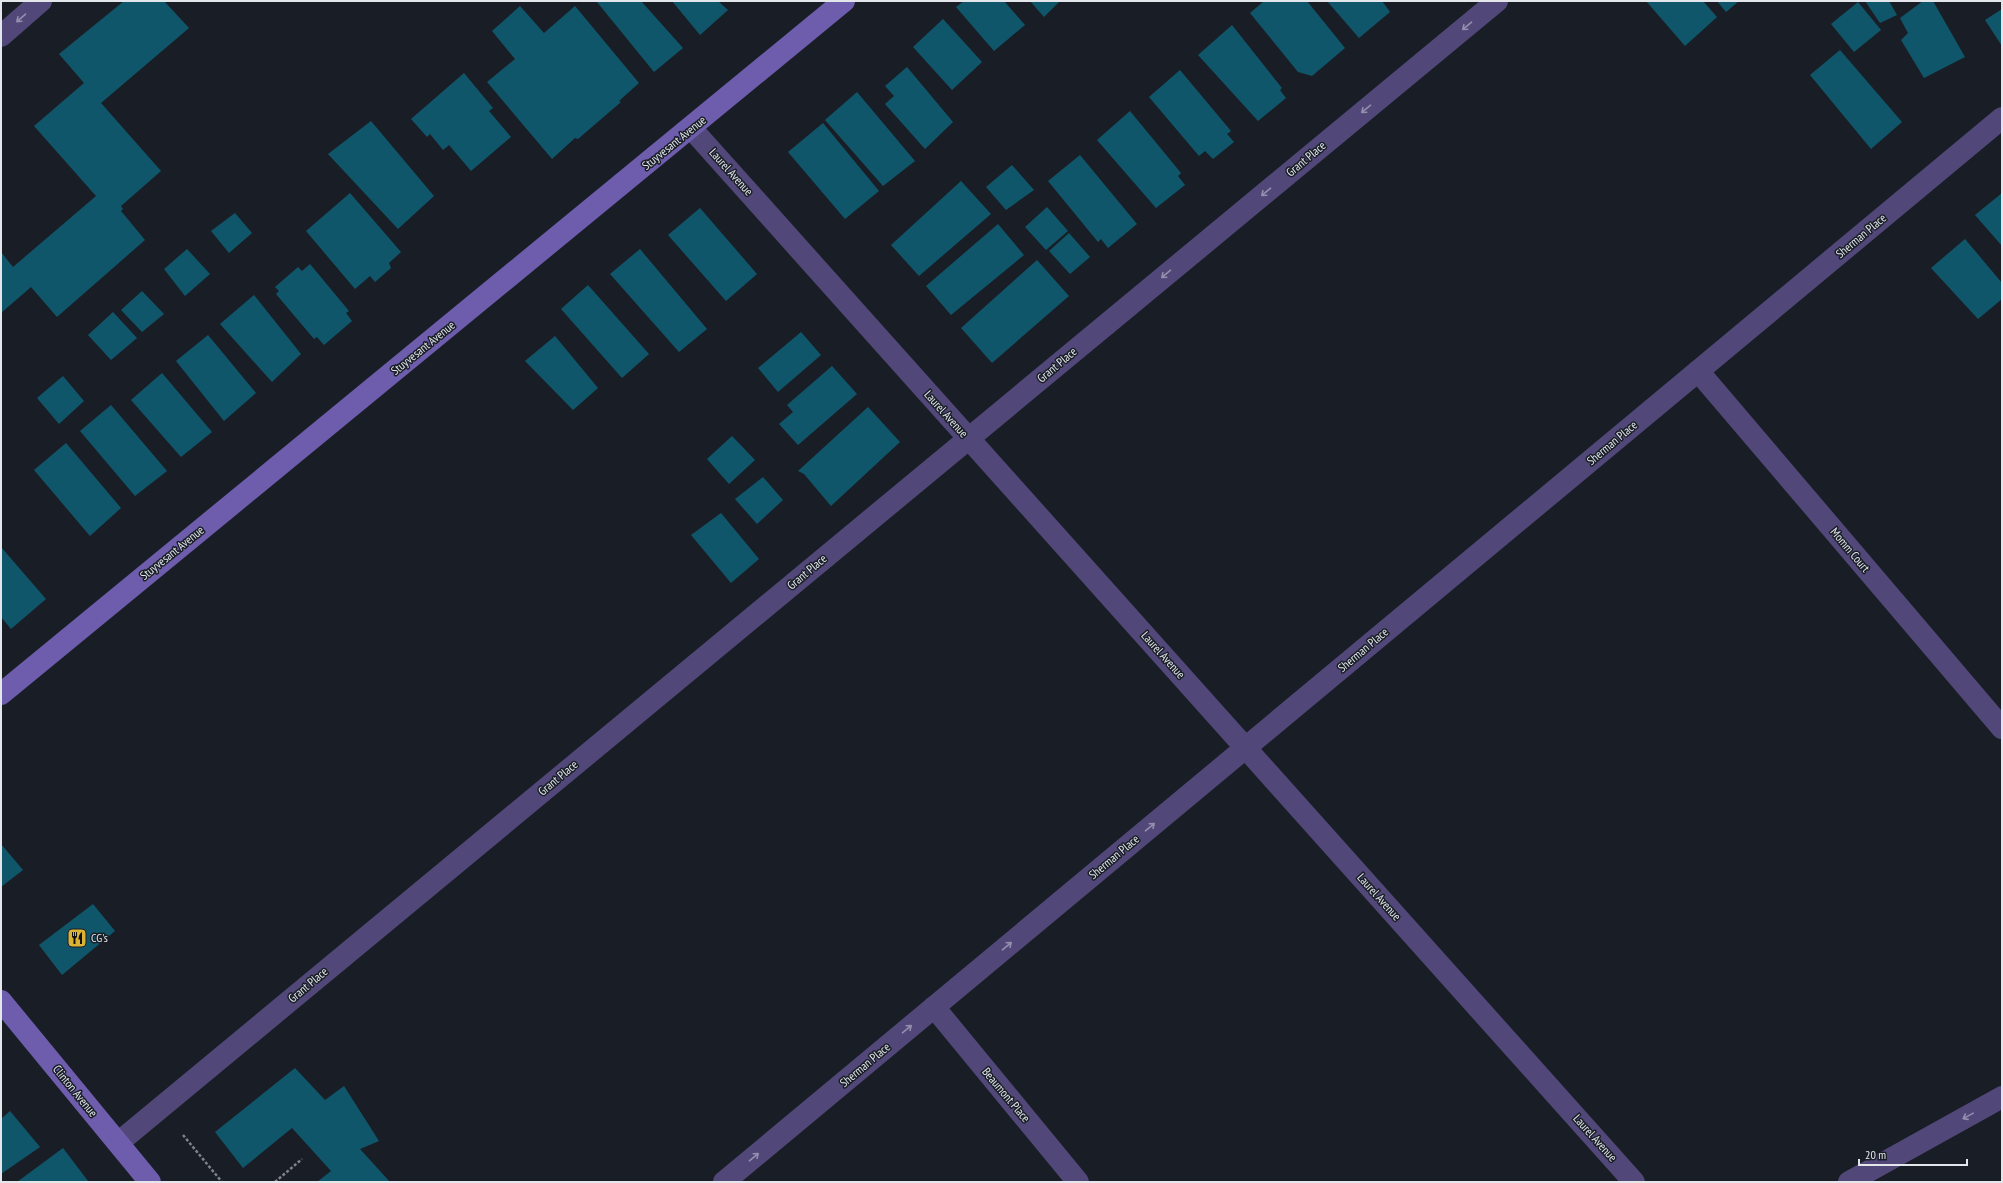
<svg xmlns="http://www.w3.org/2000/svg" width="2003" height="1183" font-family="'PT Sans Narrow',sans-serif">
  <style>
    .building { fill: #10566b }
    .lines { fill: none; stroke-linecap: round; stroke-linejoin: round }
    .path { stroke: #7e8389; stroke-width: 2.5; stroke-dasharray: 3 2; stroke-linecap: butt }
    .minor { stroke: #514779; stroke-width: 22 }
    .secondary { stroke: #6e5cad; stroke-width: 22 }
    .oneway { stroke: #938fad }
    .labels { text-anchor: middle; stroke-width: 3; stroke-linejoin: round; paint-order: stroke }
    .street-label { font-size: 12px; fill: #e3e7ec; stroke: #191e26 }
    .poi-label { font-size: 12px; fill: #e3e7ec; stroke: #191e26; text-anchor: start }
  </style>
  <rect width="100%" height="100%" fill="#191e26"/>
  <g class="building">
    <polygon points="124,1 164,1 189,28 101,103 161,171 121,206 123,209 121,211 145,240 57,317 31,287 1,313 1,252 13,267 96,196 34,126 84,83 59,54"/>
    <polygon points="599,1 641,1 683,48 654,72 597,2"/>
    <polygon points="672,1 718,1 728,10 700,35"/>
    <polygon points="964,1 1004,1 1025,25 994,51 956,7"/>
    <polygon points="1030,1 1060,1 1044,17"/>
    <polygon points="1264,1 1307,1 1345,48 1312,76 1298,72 1250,13"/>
    <polygon points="1327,1 1382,1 1390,12 1359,38"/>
    <polygon points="1646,1 1703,1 1717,17 1685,46"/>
    <polygon points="1717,1 1739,1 1726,12"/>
    <polygon points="1865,1 1889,1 1897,15 1880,23"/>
    <polygon points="1923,1 1933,1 1965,57 1924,78 1901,40 1908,33 1900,18"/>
    <polygon points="1858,2 1881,30 1854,52 1831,24"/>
    <polygon points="520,6 544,33 575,6 639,83 619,101 621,102 578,139 575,138 552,159 487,82 515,59 492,31"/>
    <polygon points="2002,9 2002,46 1985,20"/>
    <polygon points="943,19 982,62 952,90 913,47"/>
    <polygon points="1232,25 1282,88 1280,90 1286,98 1258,121 1198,55"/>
    <polygon points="1840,50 1902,122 1871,149 1810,75"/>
    <polygon points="907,67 953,122 925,149 885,104 894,96 885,86"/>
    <polygon points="1180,70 1231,131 1227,134 1234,142 1213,159 1205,151 1199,156 1149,97"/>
    <polygon points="464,73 493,108 489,111 511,137 471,171 449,145 443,150 430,134 427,137 411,119"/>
    <polygon points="857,92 915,161 883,186 825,120"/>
    <polygon points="1130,111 1181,173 1178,176 1185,185 1156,208 1097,140"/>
    <polygon points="371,121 434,196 398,229 328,154"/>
    <polygon points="823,123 879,191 845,219 788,152"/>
    <polygon points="1080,155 1137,224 1108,248 1101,239 1098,242 1048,181"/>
    <polygon points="1012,165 1034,190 1006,210 986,187"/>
    <polygon points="961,181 991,214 919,276 891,245"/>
    <polygon points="350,193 401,252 389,263 391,268 375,282 370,276 355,289 306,231"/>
    <polygon points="2002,193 2002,246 1975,215"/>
    <polygon points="1047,207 1068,231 1046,250 1025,227"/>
    <polygon points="700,208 757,274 726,301 668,235"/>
    <polygon points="235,213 252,233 229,253 211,231"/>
    <polygon points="998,224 1024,255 951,315 926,286"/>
    <polygon points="1069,233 1090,257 1070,274 1049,251"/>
    <polygon points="1965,239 2002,283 2002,299 1978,319 1931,268"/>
    <polygon points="187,249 210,274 185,296 164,269"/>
    <polygon points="640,249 707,329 679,352 610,274"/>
    <polygon points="1037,260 1069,296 992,363 961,328"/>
    <polygon points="310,264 349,311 346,313 352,321 324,345 317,337 314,339 276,294 279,291 275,287 298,267 302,271"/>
    <polygon points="588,285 649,354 622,378 561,309"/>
    <polygon points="142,291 164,314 142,332 121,310"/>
    <polygon points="254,295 301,354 272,382 220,324"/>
    <polygon points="113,312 137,338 111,360 88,335"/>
    <polygon points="801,332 821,355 778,392 758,368"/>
    <polygon points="208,335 256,393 224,421 176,361"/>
    <polygon points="555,336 598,388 573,410 525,361"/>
    <polygon points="832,366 857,394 798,445 779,424 793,412 787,405"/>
    <polygon points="162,373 212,432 181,457 131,400"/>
    <polygon points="63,376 84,401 59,424 37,398"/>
    <polygon points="111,405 167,471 135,496 80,431"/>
    <polygon points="868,407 900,442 831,506 804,474 798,471"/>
    <polygon points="732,436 755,460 729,484 707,459"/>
    <polygon points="66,443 121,508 90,536 34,470"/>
    <polygon points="763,477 783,500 757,524 735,499"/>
    <polygon points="721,513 759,559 731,583 691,535"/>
    <polygon points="1,547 46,599 11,629 1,617"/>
    <polygon points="1,844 23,870 1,887"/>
    <polygon points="93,904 115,931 62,975 39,945"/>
    <polygon points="295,1068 325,1100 344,1086 379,1141 360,1149 390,1182 317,1182 331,1171 292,1128 243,1168 215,1132"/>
    <polygon points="10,1111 40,1147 1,1174 1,1119"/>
    <polygon points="63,1148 88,1181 17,1182"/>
  </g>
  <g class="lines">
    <g class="path">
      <polyline points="183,1135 222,1182"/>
      <polyline points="275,1182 302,1159"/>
    </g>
    <g class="minor">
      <polyline points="1,36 41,1"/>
      <polyline points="691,128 1634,1182"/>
      <polyline points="1698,371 2002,728"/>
      <polyline points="934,1007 1078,1182"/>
      <polyline points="118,1143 1497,1"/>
      <polyline points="724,1182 2002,118"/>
      <polyline points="1849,1182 2002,1097"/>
    </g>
    <g class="secondary">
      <polyline points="1,694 844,1"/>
      <polyline points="1,1001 150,1182"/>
    </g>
  </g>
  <defs><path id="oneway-shaft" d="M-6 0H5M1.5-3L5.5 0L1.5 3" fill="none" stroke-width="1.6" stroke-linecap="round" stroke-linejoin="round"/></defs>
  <g class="oneway">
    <use href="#oneway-shaft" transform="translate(21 18) rotate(139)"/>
    <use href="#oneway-shaft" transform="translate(1467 26) rotate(140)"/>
    <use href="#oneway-shaft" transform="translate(1366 109) rotate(140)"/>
    <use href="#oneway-shaft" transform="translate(1266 192) rotate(140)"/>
    <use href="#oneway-shaft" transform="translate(1166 274) rotate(140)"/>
    <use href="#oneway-shaft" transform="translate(1150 827) rotate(-40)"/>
    <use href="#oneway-shaft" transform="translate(1007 946) rotate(-40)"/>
    <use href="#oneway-shaft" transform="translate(907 1029) rotate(-40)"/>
    <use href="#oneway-shaft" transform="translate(1968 1116) rotate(151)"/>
    <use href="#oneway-shaft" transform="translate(754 1157) rotate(-40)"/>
  </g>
  <defs>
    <g id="restaurant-square" transform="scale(1)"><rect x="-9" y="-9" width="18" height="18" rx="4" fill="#dbb233" stroke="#191e26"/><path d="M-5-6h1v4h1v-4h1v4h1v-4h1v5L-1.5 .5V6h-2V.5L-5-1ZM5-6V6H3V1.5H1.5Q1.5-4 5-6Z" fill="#111"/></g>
  </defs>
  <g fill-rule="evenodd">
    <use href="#restaurant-square" x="77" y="938"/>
  </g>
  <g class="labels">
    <g class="street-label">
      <text transform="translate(674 143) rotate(-39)" y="4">Stuyvesant Avenue</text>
      <text transform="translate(1306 159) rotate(-40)" y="4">Grant Place</text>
      <text transform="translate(731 172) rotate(48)" y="4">Laurel Avenue</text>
      <text transform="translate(1861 236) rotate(-40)" y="4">Sherman Place</text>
      <text transform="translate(423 348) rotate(-39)" y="4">Stuyvesant Avenue</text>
      <text transform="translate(1057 365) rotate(-40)" y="4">Grant Place</text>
      <text transform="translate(946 414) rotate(48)" y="4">Laurel Avenue</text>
      <text transform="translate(1612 443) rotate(-40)" y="4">Sherman Place</text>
      <text transform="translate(1850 550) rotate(50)" y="4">Momm Court</text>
      <text transform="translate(172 553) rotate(-39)" y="4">Stuyvesant Avenue</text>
      <text transform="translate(807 572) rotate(-40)" y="4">Grant Place</text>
      <text transform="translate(1363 650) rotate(-40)" y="4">Sherman Place</text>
      <text transform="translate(1163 655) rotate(48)" y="4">Laurel Avenue</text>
      <text transform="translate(558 778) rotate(-40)" y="4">Grant Place</text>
      <text transform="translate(1114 857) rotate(-40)" y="4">Sherman Place</text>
      <text transform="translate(1379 897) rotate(48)" y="4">Laurel Avenue</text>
      <text transform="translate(308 985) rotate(-40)" y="4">Grant Place</text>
      <text transform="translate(865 1065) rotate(-40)" y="4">Sherman Place</text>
      <text transform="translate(75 1091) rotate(51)" y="4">Clinton Avenue</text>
      <text transform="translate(1006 1095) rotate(50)" y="4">Beaumont Place</text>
      <text transform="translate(1595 1138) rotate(48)" y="4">Laurel Avenue</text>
    </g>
    <g class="poi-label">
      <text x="91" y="942">CG's</text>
    </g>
  </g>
  <rect width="2003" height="1183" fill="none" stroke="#e3e7ec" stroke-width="4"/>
  <path d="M1859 1159v6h108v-6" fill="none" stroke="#e3e7ec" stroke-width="2"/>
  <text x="1865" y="1159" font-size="12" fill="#e3e7ec" stroke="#191e26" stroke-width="3" paint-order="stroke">20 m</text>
</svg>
